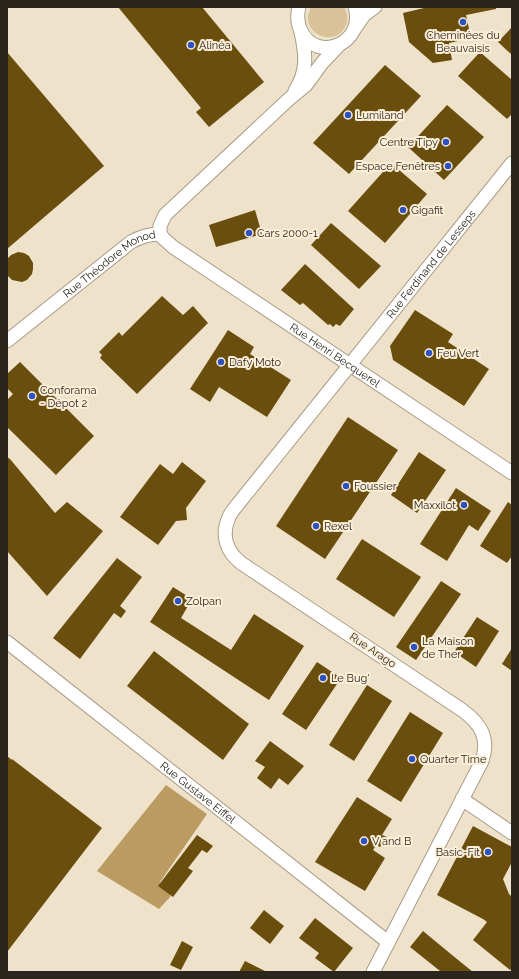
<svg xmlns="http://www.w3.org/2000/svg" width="519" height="979" font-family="Raleway,sans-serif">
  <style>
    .green { fill: #d9c298 }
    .forest { fill: #ba9b61 }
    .building { fill: #6a4e0e }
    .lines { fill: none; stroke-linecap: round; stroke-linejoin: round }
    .minor-casing { stroke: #a89c86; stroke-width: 15 }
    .minor { stroke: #fff; stroke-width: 13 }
    .poi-dot { fill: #2e51c1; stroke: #fcefd8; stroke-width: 1.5 }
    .labels { text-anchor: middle; stroke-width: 4; stroke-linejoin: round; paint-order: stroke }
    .poi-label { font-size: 11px; fill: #2a251d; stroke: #fcefd8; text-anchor: start }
    .street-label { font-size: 11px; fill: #2a251d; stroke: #fcefd8 }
  </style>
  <rect width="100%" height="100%" fill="#efe2cb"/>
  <path class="green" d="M311,7H344C347,13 349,19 346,25C336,50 297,33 311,7Z"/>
  <polygon class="forest" points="166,785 207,814 160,882 171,896 159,909 97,871"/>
  <g class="building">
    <polygon points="118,7 202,7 264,82 209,127 196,112 201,108"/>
    <polygon points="424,7 496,7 496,9 466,15 471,38 449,43 452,60 433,63 409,42 403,13 424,8"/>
    <polygon points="512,27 512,55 498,42"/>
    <polygon points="7,52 104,166 7,249"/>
    <polygon points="480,52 512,80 512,114 507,119 458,76"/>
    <polygon points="385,65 421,96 349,174 313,143"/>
    <polygon points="447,105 484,137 444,180 408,147"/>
    <polygon points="391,163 427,194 385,243 348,211"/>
    <polygon points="255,210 262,234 216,247 209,225"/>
    <polygon points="331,223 381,266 359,289 311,245"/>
    <polygon points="18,252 24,253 29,256 33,263 33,269 32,274 27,280 22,282 12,280 7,275 7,259 11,255"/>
    <polygon points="305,264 354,309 340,326 336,324 333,327 330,324 328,325 303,303 300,305 281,290"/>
    <polygon points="162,296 183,315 193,306 208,323 137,394 100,358 102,355 99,352 119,332 122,336"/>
    <polygon points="415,310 453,334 448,342 489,369 464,406 393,360 390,346"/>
    <polygon points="228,330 254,347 250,354 291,380 267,417 219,387 210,402 190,389"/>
    <polygon points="20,362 94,436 56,475 7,427 7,400 13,394 7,388 7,374"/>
    <polygon points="348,417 398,450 325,559 276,526"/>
    <polygon points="419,452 446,470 417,513 391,495"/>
    <polygon points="7,457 10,459 55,513 67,502 103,531 47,596 7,551"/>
    <polygon points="182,462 206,481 186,508 187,520 176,521 158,545 120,517 160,464 173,474"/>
    <polygon points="456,488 491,511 478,531 469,525 447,561 420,544"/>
    <polygon points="508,502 512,505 512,556 507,563 480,546"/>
    <polygon points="362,539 421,577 394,617 336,579"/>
    <polygon points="117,558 142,577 120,606 126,611 121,618 114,613 80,659 53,638"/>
    <polygon points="441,581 461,594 416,660 396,647"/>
    <polygon points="173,587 192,599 181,618 231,650 254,614 304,646 269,700 150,622"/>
    <polygon points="477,617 499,631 476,667 454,652"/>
    <polygon points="512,648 512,671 502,664"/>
    <polygon points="154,651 249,724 223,760 127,686"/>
    <polygon points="317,662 341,678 306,730 282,714"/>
    <polygon points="367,685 392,701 354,761 329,745"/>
    <polygon points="410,712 443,733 401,802 367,781"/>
    <polygon points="270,741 304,766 288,785 279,778 271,789 257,778 265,767 255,761"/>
    <polygon points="7,756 12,760 12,759 102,828 7,952"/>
    <polygon points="357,797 392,819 382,835 387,837 380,847 376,845 373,850 385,858 365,891 315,862"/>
    <polygon points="473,826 512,847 512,862 503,879 509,894 512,897 512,968 510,970 473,940 487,922 483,919 437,895"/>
    <polygon points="197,835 213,846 207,853 202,850 188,868 193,871 173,897 158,886"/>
    <polygon points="264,910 284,926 270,944 250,928"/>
    <polygon points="315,918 353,948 334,972 315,958 319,953 299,938"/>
    <polygon points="423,931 452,955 473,972 439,972 440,971 410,947"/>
    <polygon points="182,941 193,947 181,970 170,965"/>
    <polygon points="245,961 267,972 239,972"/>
  </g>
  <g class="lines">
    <g class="minor-casing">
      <g id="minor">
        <path d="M299,7C297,15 297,23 301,31C317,64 366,43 355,7"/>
        <polyline points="355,28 364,15 375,7"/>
        <path d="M295,91C308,70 306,55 301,32"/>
        <path id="s1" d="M160,234L163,238L173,247L512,473"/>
        <path id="s2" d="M7,341L131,242C140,237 149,234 160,234V226L165,215L289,99L306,85L322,63L340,44"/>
        <path id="s3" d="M7,642L388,942"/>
        <polyline points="462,799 512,833"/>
        <path id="s4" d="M373,972L482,761C490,738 480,723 462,710L241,563C226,551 221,535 229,517C231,512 235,508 238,504L512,163"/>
      </g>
    </g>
    <use href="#minor" class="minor"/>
  </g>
  <g class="poi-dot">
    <circle cx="463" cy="22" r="4"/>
    <circle cx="191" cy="45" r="4"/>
    <circle cx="348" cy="115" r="4"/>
    <circle cx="446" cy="142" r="4"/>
    <circle cx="448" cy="166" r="4"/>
    <circle cx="403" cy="210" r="4"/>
    <circle cx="249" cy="233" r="4"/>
    <circle cx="429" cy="353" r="4"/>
    <circle cx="221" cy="362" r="4"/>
    <circle cx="32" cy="396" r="4"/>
    <circle cx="346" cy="486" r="4"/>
    <circle cx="464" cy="505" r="4"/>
    <circle cx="316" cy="526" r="4"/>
    <circle cx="178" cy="601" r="4"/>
    <circle cx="414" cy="647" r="4"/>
    <circle cx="323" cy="678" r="4"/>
    <circle cx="412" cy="759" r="4"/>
    <circle cx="364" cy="841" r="4"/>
    <circle cx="488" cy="852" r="4"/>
  </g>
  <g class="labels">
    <g class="poi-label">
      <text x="463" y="39" text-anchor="middle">Cheminées du<tspan x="463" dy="13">Beauvaisis</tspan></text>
      <text x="199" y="49">Alinéa</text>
      <text x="356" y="119">Lumiland</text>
      <text x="438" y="146" text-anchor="end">Centre Tipy</text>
      <text x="440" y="170" text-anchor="end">Espace Fenêtres</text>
      <text x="411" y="214">Gigafit</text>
      <text x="257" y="237">Cars 2000-1</text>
      <text x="437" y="357">Feu Vert</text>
      <text x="229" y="366">Dafy Moto</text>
      <text x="40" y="394">Conforama<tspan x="40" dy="13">- Dépot 2</tspan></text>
      <text x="354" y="490">Foussier</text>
      <text x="456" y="509" text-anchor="end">Maxxilot</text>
      <text x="324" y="530">Rexel</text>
      <text x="186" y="605">Zolpan</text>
      <text x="422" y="645">La Maison<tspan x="422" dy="13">de Ther</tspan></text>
      <text x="331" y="682">Le Bug'</text>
      <text x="420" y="763">Quarter Time</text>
      <text x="372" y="845">V and B</text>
      <text x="480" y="856" text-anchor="end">Basic-Fit</text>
    </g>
    <g class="street-label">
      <text dy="4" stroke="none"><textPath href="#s4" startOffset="938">Rue Ferdinand de Lesseps</textPath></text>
      <text dy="4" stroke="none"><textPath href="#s2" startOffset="129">Rue Théodore Monod</textPath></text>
      <text dy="4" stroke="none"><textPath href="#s1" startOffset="213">Rue Henri Becquerel</textPath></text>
      <text transform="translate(373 650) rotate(34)" y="4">Rue Arago</text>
      <text dy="4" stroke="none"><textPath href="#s3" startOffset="243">Rue Gustave Eiffel</textPath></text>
    </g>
  </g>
  <rect width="519" height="979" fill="none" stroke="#2a251d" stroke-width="16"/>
</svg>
